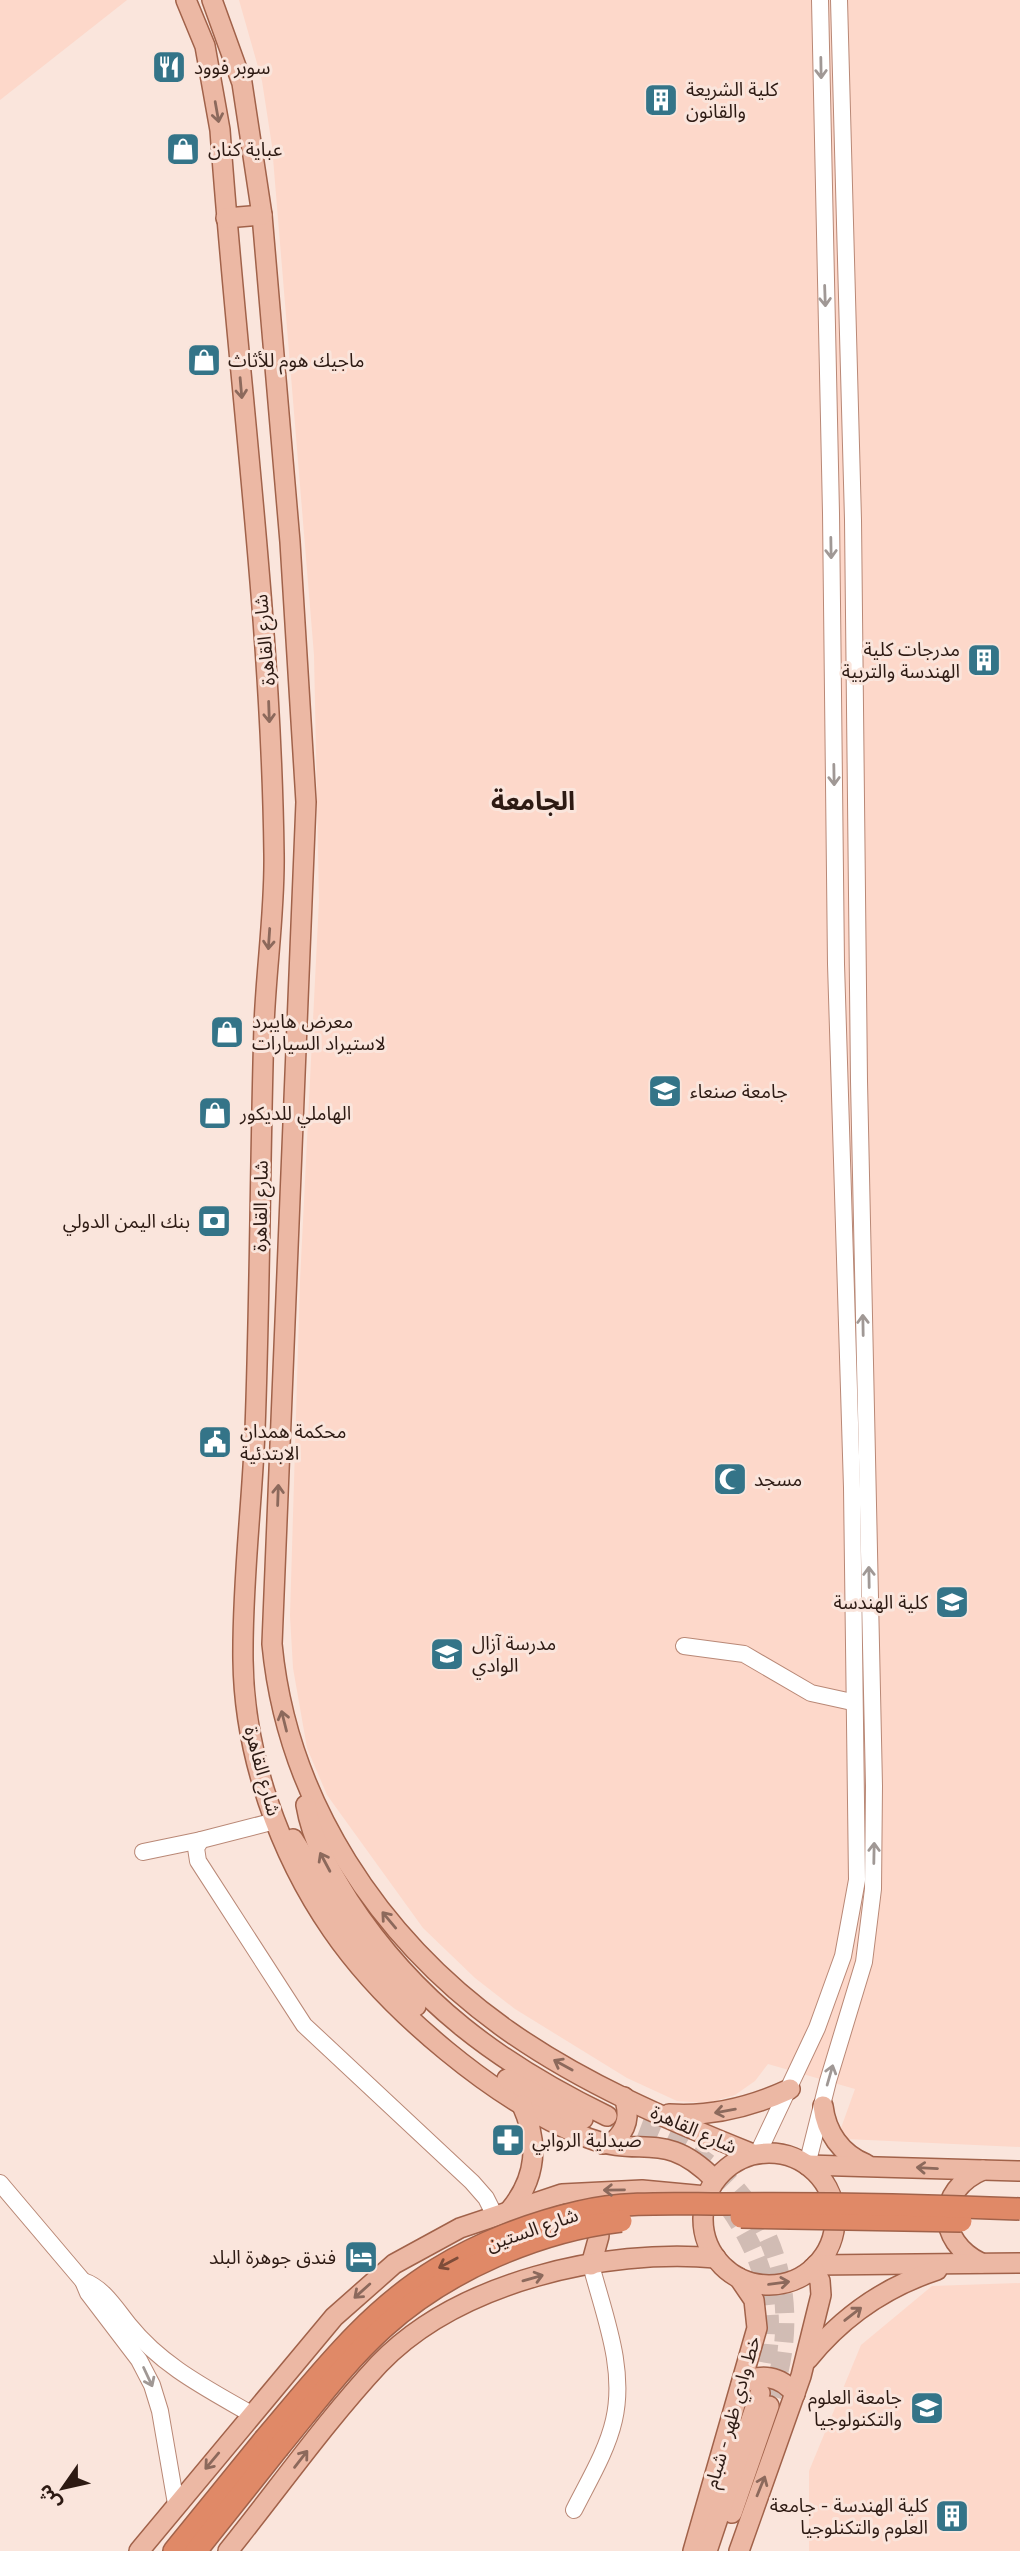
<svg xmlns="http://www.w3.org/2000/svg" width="1020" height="2551" font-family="'Nunito Sans','Noto Sans Arabic',sans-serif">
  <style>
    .built { fill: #fdd8ca }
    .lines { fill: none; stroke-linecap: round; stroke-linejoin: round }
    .major-tunnel { stroke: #d1bcb4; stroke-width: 19; stroke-dasharray: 19 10; stroke-linecap: butt }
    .minor-casing { stroke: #b98876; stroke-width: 18 }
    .major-casing { stroke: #a1624a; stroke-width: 22 }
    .highway-casing { stroke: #a1624a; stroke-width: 24 }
    .minor { stroke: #fff; stroke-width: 16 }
    .major { stroke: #ecb8a4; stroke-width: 19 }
    .highway { stroke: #e08967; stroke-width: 21 }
    .highway-bridge-casing { stroke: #a1624a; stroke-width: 24; stroke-linecap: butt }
    .highway-bridge { stroke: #e08967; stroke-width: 21 }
    .oneway { stroke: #a09895 }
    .oneway2 { stroke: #8c695c }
    .oneway3 { stroke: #7e4c39 }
    .labels { text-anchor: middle; stroke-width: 6; stroke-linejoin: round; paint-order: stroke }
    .poi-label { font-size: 19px; fill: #2d1a13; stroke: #fae5dc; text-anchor: start }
    .street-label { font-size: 19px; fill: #2d1a13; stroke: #fae5dc }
    .district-label { font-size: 26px; font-weight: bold; fill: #2d1a13; stroke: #fae5dc }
  </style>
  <rect width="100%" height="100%" fill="#fae5dc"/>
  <g class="built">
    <polygon points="0,0 127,0 0,100"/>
    <polygon points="239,0 1020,0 1020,2147 846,2139 841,2128 855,2089 768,2064 755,2081 735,2095 708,2103 677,2101 627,2078 515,2009 475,1978 423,1928 327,1795 307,1748 293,1668 290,1616 300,1281 319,900 314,655 272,146 262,81"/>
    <polygon points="1020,2283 1020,2551 809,2551 809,2471 861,2345 932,2286"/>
  </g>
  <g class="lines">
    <g class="major-tunnel">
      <path d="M613,2118C643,2129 674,2139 701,2158C780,2212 802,2309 772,2396"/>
      <path d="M729,2208C770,2265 779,2323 760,2391"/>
    </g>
    <g class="minor-casing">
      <g id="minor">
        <polyline points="684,1646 744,1654 811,1693 852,1702"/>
        <polyline points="275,1821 201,1840 196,1848 198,1861 304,2025 472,2182 486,2198 494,2214"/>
        <polyline points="143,1852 201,1840"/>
        <polyline points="758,2153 817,2028 843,1956 857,1880 852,1488 836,964 831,513 820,0"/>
        <polyline points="807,2165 828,2081 864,1962 873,1889 874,1786 859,1081 853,520 839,0"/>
        <polyline points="0,2183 83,2281 88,2293 139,2360 152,2385 160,2411 176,2504"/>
        <path d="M83,2281C103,2287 116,2309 129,2325C162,2366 206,2388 251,2414"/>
        <path d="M574,2510C588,2482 607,2451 614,2420C626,2368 604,2315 591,2265"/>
      </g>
    </g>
    <g class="major-casing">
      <g id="major">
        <path d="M186,0L205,46L220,130C237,371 271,612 274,854C275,911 266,969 264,1026C260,1161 260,1295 255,1430C252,1506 242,1583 243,1660C244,1754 279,1853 332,1930C387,2010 497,2103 588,2138C642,2159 664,2128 715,2180"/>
        <path d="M212,0L242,83L262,215L290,542L306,802L272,1644C287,1801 379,1939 507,2030C582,2083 668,2120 753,2154"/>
        <polyline points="226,218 262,215"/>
        <path d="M306,1805C312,1841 330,1871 349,1901C415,2002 500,2064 607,2116"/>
        <polyline points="293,1839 360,1945 416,2006"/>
        <polyline points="507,2079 583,2119"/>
        <path d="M823,2106C826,2132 841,2154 866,2164"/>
        <path d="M669,2114C711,2117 751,2107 790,2089"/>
        <path d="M603,2144L613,2142C628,2129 630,2114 624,2097"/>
        <circle cx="769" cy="2219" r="66"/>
        <polyline points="807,2165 1020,2171"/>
        <path d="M510,2210C537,2177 539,2143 522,2105"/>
        <path d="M981,2263C936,2241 936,2190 983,2170"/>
        <polyline points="591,2265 599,2236 594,2212"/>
        <polyline points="816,2265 1020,2263"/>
        <path d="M808,2359C842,2317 885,2287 937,2270"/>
        <path d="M741,2385C760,2372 781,2376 795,2394"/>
        <polyline points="732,2513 769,2406"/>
        <polyline points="139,2551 334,2317 394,2264 460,2228 562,2194 642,2190 706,2196"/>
        <path d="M228,2551C278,2489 325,2422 379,2364C458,2282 605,2248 716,2258"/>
        <polyline points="693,2551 757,2328 754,2300 739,2278"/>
        <polyline points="707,2551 760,2393"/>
        <polyline points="739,2551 801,2376 821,2295 820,2281 813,2268"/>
      </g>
    </g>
    <g class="highway-casing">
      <g id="highway">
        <polyline points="174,2551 264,2440"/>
        <polyline points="196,2551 278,2448"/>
      </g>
    </g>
    <use href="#minor" class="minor"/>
    <use href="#major" class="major"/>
    <use href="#highway" class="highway"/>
    <g class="highway-bridge-casing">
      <g id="highway-bridge">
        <polyline points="741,2217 961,2221"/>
        <path d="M264,2440C317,2378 366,2312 437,2269C479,2243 531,2223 579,2212C625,2201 676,2204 722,2204C822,2203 921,2205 1020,2209"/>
        <path d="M278,2448C312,2407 344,2363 384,2327C447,2270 538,2231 621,2221"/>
      </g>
    </g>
    <use href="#highway-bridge" class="highway-bridge"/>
  </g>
  <defs><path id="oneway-shaft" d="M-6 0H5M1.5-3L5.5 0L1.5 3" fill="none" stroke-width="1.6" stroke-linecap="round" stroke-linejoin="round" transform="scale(1.75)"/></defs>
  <g class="oneway">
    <use href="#oneway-shaft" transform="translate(821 68) rotate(89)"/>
    <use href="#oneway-shaft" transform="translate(825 296) rotate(88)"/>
    <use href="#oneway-shaft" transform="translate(831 548) rotate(89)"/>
    <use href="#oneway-shaft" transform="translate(834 775) rotate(89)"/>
    <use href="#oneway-shaft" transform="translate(863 1325) rotate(-91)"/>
    <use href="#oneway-shaft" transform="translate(869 1577) rotate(-91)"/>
    <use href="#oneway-shaft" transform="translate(874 1853) rotate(-89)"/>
    <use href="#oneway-shaft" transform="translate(830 2075) rotate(-74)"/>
    <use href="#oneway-shaft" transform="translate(148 2377) rotate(65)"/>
  </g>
  <g class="oneway2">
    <use href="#oneway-shaft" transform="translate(217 112) rotate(80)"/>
    <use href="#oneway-shaft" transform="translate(241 388) rotate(85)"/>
    <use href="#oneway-shaft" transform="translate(269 712) rotate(88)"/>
    <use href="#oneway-shaft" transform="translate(269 939) rotate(94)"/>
    <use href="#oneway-shaft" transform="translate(278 1495) rotate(-88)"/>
    <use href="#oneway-shaft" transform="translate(284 1721) rotate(-104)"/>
    <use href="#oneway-shaft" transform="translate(325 1862) rotate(-118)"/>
    <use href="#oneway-shaft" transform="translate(389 1920) rotate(-130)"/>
    <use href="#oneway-shaft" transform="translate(563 2065) rotate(-151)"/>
    <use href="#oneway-shaft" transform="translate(725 2111) rotate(170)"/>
    <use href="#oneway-shaft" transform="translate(927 2168) rotate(-177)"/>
    <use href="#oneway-shaft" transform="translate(614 2190) rotate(179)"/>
    <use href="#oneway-shaft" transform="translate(533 2278) rotate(-16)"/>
    <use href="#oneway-shaft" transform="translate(779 2283) rotate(-8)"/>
    <use href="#oneway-shaft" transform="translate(362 2291) rotate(138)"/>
    <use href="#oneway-shaft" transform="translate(853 2314) rotate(-38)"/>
    <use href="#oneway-shaft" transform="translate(301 2459) rotate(-52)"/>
    <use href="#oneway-shaft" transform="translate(212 2461) rotate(130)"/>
    <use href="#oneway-shaft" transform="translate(761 2486) rotate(-68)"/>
  </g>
  <use class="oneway3" href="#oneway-shaft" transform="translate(448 2263) rotate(152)"/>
  <defs>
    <g id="restaurant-square" transform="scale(1.75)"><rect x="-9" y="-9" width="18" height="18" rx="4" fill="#347488" stroke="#fae5dc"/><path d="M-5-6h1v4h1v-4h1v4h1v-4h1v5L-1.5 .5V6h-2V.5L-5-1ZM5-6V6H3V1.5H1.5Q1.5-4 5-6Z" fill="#fff"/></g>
    <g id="building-square" transform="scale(1.75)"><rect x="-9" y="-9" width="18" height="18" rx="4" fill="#347488" stroke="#fae5dc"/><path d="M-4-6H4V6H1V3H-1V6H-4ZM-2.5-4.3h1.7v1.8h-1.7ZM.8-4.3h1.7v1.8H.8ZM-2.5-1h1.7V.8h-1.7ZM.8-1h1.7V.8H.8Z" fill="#fff"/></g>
    <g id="shop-square" transform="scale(1.75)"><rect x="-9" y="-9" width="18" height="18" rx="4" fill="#347488" stroke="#fae5dc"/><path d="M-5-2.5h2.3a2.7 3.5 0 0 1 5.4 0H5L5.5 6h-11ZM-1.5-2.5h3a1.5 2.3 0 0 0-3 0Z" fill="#fff"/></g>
    <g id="university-square" transform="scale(1.75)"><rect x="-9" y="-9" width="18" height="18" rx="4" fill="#347488" stroke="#fae5dc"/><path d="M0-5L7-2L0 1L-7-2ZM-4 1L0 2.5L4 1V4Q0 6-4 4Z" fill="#fff"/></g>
    <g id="bank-square" transform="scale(1.75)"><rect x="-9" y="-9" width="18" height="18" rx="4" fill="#347488" stroke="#fae5dc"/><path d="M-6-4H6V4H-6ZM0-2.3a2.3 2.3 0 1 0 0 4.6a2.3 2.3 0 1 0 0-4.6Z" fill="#fff"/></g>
    <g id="civic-square" transform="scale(1.75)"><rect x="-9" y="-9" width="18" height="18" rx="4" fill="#347488" stroke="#fae5dc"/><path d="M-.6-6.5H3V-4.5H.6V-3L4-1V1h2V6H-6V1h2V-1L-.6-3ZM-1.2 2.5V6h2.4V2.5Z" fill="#fff"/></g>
    <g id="mosque-square" transform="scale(1.75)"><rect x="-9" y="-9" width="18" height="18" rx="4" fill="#347488" stroke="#fae5dc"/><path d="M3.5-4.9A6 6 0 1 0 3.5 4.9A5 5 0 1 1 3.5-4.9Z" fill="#fff"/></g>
    <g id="school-square" transform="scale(1.75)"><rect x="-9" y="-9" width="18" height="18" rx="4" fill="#347488" stroke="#fae5dc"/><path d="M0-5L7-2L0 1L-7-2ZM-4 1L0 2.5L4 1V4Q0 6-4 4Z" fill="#fff"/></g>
    <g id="pharmacy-square" transform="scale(1.75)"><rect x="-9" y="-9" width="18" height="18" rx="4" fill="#347488" stroke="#fae5dc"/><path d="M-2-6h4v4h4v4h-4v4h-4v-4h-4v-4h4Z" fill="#fff"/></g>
    <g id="hotel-square" transform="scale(1.75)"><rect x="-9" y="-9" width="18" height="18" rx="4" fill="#347488" stroke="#fae5dc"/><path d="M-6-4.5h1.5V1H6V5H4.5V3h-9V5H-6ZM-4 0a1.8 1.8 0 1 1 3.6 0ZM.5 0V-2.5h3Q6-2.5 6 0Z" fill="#fff"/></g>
  </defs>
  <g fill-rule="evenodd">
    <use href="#restaurant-square" x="169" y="67"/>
    <use href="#building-square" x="661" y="100"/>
    <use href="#shop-square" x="183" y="149"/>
    <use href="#shop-square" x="204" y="360"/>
    <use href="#building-square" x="984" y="660"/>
    <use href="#shop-square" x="227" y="1032"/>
    <use href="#university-square" x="665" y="1091"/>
    <use href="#shop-square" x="215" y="1113"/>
    <use href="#bank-square" x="214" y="1221"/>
    <use href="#civic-square" x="215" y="1442"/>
    <use href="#mosque-square" x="730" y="1479"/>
    <use href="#university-square" x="952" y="1602"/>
    <use href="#school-square" x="447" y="1654"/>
    <use href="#pharmacy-square" x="508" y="2140"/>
    <use href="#hotel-square" x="361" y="2257"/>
    <use href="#university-square" x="927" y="2408"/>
    <use href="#building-square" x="952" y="2516"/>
  </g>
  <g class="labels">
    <g class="poi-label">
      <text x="194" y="74">سوبر فوود</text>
      <text x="686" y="96">كلية الشريعة<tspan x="686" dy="22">والقانون</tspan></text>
      <text x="208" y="156">عباية كنان</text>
      <text x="228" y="367">ماجيك هوم للأثاث</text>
      <text x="960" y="656" text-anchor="end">مدرجات كلية<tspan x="960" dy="22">الهندسة والتربية</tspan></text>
      <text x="252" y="1028">معرض هايبرد<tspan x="252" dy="22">لاستيراد السيارات</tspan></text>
      <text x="690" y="1098">جامعة صنعاء</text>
      <text x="240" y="1120">الهاملي للديكور</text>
      <text x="190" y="1228" text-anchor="end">بنك اليمن الدولي</text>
      <text x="240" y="1438">محكمة همدان<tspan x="240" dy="22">الابتدئية</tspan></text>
      <text x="754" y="1486">مسجد</text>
      <text x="928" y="1609" text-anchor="end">كلية الهندسة</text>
      <text x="472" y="1650">مدرسة آزال<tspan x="472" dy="22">الوادي</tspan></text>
      <text x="532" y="2147">صيدلية الروابي</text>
      <text x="336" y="2264" text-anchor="end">فندق جوهرة البلد</text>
      <text x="902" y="2404" text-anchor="end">جامعة العلوم<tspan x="902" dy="22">والتكنولوجيا</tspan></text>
      <text x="928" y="2512" text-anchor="end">كلية الهندسة - جامعة<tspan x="928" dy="22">العلوم والتكنلوجيا</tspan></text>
    </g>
    <g class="street-label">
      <text transform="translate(264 640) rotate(-95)" y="7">شارع القاهرة</text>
      <text transform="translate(260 1206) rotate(-89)" y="7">شارع القاهرة</text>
      <text transform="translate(263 1771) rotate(75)" y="7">شارع القاهرة</text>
      <text transform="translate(694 2129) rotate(24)" y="7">شارع القاهرة</text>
      <text transform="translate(532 2229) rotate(-19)" y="7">شارع الستين</text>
      <text transform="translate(732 2412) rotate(-74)" y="7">خط وادي ظهر - شبام</text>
    </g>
    <g class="district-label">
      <text x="533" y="810">الجامعة</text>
    </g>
  </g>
  <g transform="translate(63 2488) rotate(236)" stroke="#fae5dc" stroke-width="5" paint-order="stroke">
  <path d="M0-5L12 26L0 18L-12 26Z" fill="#2d1a13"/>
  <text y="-10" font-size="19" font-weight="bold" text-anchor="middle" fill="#2d1a13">ش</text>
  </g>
</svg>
